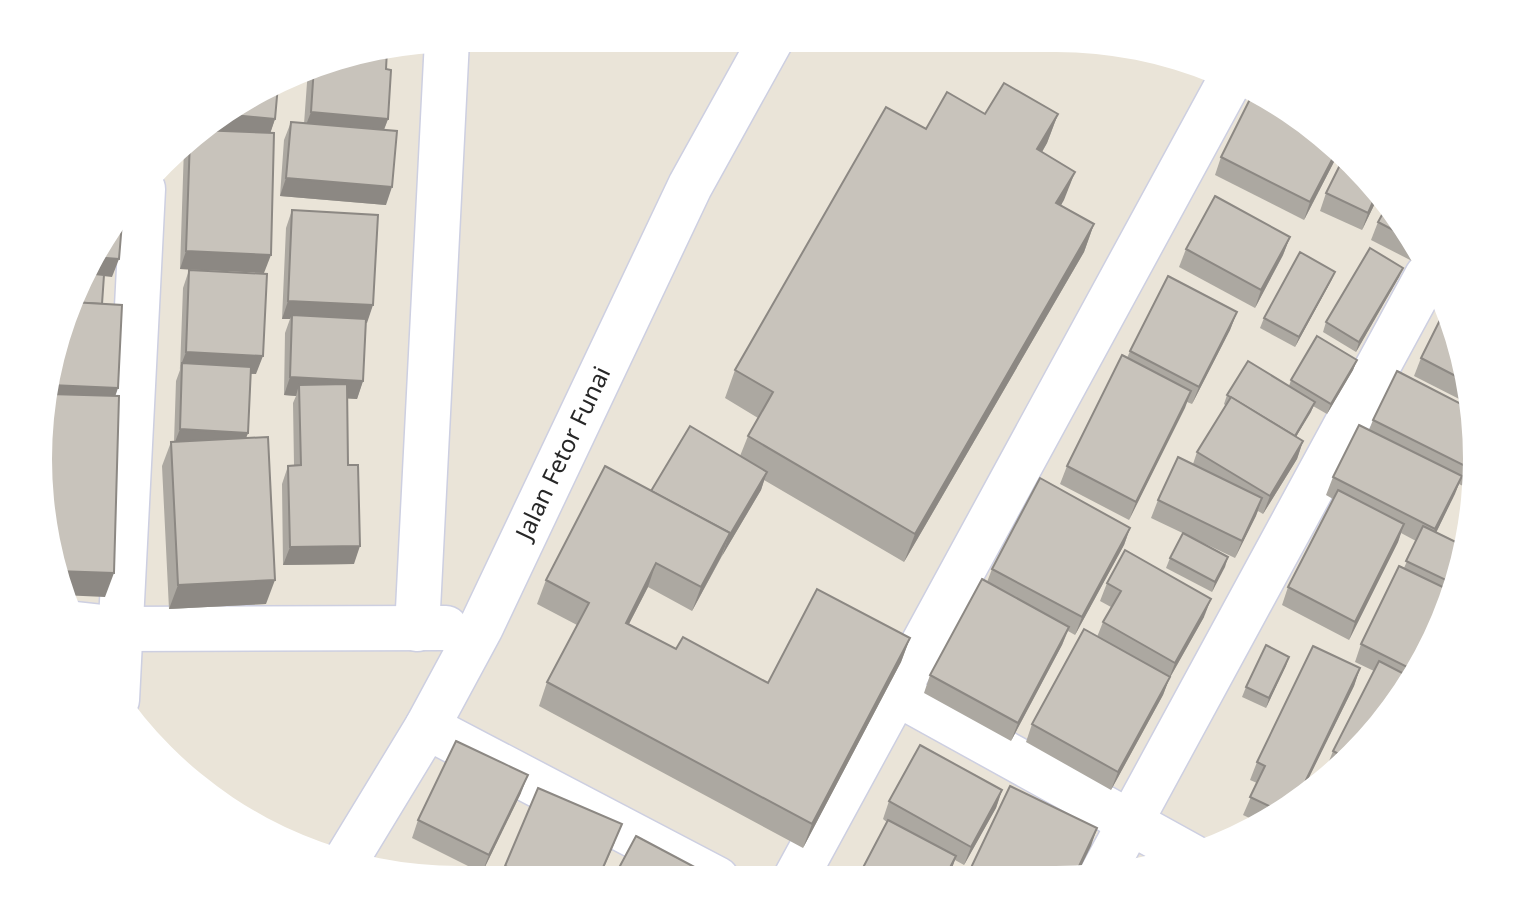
<svg xmlns="http://www.w3.org/2000/svg" width="1515" height="918" font-family="'Noto Sans',sans-serif">
  <style>
    .lines { fill: none; stroke-linecap: round; stroke-linejoin: round }
    .minor-casing { stroke: #cdcfe1; stroke-width: 47 }
    .minor { stroke: #fff; stroke-width: 44 }
    .wall { fill: #aca8a1 }
    .shaded-wall { fill: #8c8883 }
    .building { fill: #c8c3bb; stroke: #8c8883; stroke-width: 2 }
    .labels { text-anchor: middle; stroke-width: 6; stroke-linejoin: round; paint-order: stroke }
    .street-label { font-size: 24px; fill: #272727; stroke: #fff }
  </style>
  <rect width="100%" height="100%" fill="#eae4d8"/>
  <g class="lines">
    <g class="minor-casing">
      <g id="minor">
        <polyline points="76,624 121,629 446,628"/>
        <polyline points="417,629 447,40"/>
        <polyline points="896,693 1193,857"/>
        <polyline points="117,700 143,189"/>
        <polyline points="427,727 717,879"/>
        <path id="s1" d="M345,862L427,727L481,627L690,186L772,38"/>
        <polyline points="1101,876 1427,276"/>
        <polyline points="795,879 1230,80"/>
      </g>
    </g>
    <use href="#minor" class="minor"/>
  </g>
  <g class="wall">
    <polygon points="324,60 386,69 388,119 384,130 386,205 280,196 284,140 291,122 304,124 308,69"/>
    <polygon points="1290,109 1337,156 1304,220 1215,175 1221,157"/>
    <polygon points="985,114 1058,114 1047,143 1042,152 1075,172 1061,205 1094,224 1084,252 904,562 764,480 761,490 722,556 692,611 648,587 629,624 676,649 768,683 910,638 901,662 803,848 539,706 547,682 577,625 537,604 546,580 651,491 740,456 748,436 758,418 725,398 735,370 926,129"/>
    <polygon points="275,119 270,133 264,273 180,269 184,147 185,144 203,125"/>
    <polygon points="1342,161 1378,197 1362,230 1320,211 1326,193"/>
    <polygon points="292,210 367,323 366,323 363,381 357,399 347,398 348,465 354,564 283,565 282,484 288,466 294,465 293,403 296,396 284,395 285,333 290,319 282,319 286,228"/>
    <polygon points="1378,222 1406,225 1418,255 1414,262 1371,240"/>
    <polygon points="1290,237 1283,255 1255,308 1179,267 1186,249"/>
    <polygon points="1403,268 1399,277 1356,352 1323,332 1326,322"/>
    <polygon points="189,270 256,374 251,374 248,433 246,438 266,604 169,609 162,466 171,442 174,442 176,381 180,370 183,288"/>
    <polygon points="1335,272 1331,281 1295,347 1260,328 1264,318"/>
    <polygon points="1237,312 1230,330 1192,404 1187,402 1129,520 1060,484 1067,466 1127,358 1130,351"/>
    <polygon points="1421,358 1469,377 1469,404 1414,376"/>
    <polygon points="1357,360 1353,370 1327,414 1313,406 1296,437 1303,441 1297,459 1263,514 1258,511 1235,558 1151,518 1158,500 1193,464 1197,452 1226,406 1224,404 1227,395 1289,386 1291,380"/>
    <polygon points="1469,408 1469,489 1459,484 1436,533 1462,545 1469,528 1469,542 1406,693 1335,774 1326,769 1333,751 1374,671 1355,662 1361,644 1404,568 1416,541 1401,533 1398,542 1349,640 1282,605 1288,587 1333,499 1326,495 1333,477 1369,430 1373,420"/>
    <polygon points="1130,528 1124,545 1075,635 1068,631 1062,645 1011,741 924,693 930,675 987,582 992,569"/>
    <polygon points="1228,557 1212,592 1166,568 1170,558"/>
    <polygon points="1107,583 1204,617 1168,681 1163,695 1111,790 1026,742 1032,724 1097,637 1103,622 1111,607 1100,601"/>
    <polygon points="1289,657 1266,708 1242,697 1246,687"/>
    <polygon points="1360,668 1354,686 1307,781 1318,786 1264,825 1243,815 1257,783 1250,780 1257,762"/>
    <polygon points="1002,790 996,808 964,865 955,860 950,874 883,819 889,801"/>
    <polygon points="521,793 482,873 412,838 418,820"/>
    <polygon points="615,842 599,879 501,879 505,866"/>
  </g>
  <g class="shaded-wall">
    <polygon points="311,112 388,119 381,137 304,130"/>
    <polygon points="223,114 275,119 269,137 198,130 203,125"/>
    <polygon points="1058,114 1047,143 1027,178 1037,149"/>
    <polygon points="1335,154 1337,156 1304,220 1310,202"/>
    <polygon points="1075,172 1064,200 1046,231 1056,203"/>
    <polygon points="286,178 392,187 386,205 280,196"/>
    <polygon points="1376,195 1378,197 1362,230 1368,213"/>
    <polygon points="1094,224 1084,252 904,562 915,534"/>
    <polygon points="1290,237 1283,255 1255,308 1261,290"/>
    <polygon points="186,251 271,255 264,273 180,269"/>
    <polygon points="93,257 119,259 112,277 85,274"/>
    <polygon points="1403,268 1399,277 1356,352 1359,342"/>
    <polygon points="1335,272 1331,281 1295,347 1299,337"/>
    <polygon points="288,301 373,305 367,323 292,319 292,315 290,319 282,319"/>
    <polygon points="1237,312 1230,330 1192,404 1199,387"/>
    <polygon points="186,352 263,356 256,374 182,370 182,363 179,370"/>
    <polygon points="1357,360 1353,370 1327,414 1331,404"/>
    <polygon points="290,377 363,381 357,399 300,396 299,385 296,396 284,395"/>
    <polygon points="50,385 118,388 112,406 47,403"/>
    <polygon points="1191,391 1185,408 1129,520 1136,502"/>
    <polygon points="1315,402 1311,412 1291,445 1295,436"/>
    <polygon points="180,429 248,433 241,450 173,447"/>
    <polygon points="1303,441 1297,459 1263,514 1270,496"/>
    <polygon points="767,472 761,490 722,556 728,538"/>
    <polygon points="1462,476 1455,494 1429,547 1435,529"/>
    <polygon points="1262,498 1256,516 1235,558 1242,541"/>
    <polygon points="1404,524 1398,542 1349,640 1355,622"/>
    <polygon points="1130,528 1124,545 1075,635 1082,617"/>
    <polygon points="730,533 721,557 692,611 701,587"/>
    <polygon points="360,546 354,564 283,565 290,547"/>
    <polygon points="1228,557 1225,567 1212,592 1215,582"/>
    <polygon points="656,563 648,587 617,647 626,623"/>
    <polygon points="56,571 114,573 105,597 61,595"/>
    <polygon points="275,580 266,604 169,609 178,585"/>
    <polygon points="1211,599 1204,617 1168,681 1175,663"/>
    <polygon points="1069,627 1062,645 1011,741 1018,723"/>
    <polygon points="910,638 901,662 803,848 812,824"/>
    <polygon points="1289,657 1286,666 1266,708 1269,698"/>
    <polygon points="1360,668 1354,686 1299,798 1306,780"/>
    <polygon points="1170,677 1163,695 1111,790 1118,772"/>
    <polygon points="528,775 521,793 482,873 489,855"/>
    <polygon points="1002,790 996,808 964,865 971,847"/>
    <polygon points="1097,828 1091,846 1075,879 1073,879"/>
    <polygon points="956,856 950,874 947,879 944,879"/>
  </g>
  <g class="building">
    <polygon points="387,50 386,69 391,70 388,119 311,112 314,66 324,60"/>
    <polygon points="1004,83 1058,114 1037,149 1075,172 1056,203 1094,224 915,534 748,436 773,392 735,370 886,107 926,129 947,92 985,114"/>
    <polygon points="278,85 275,119 223,114"/>
    <polygon points="1254,91 1290,109 1335,154 1310,202 1221,157"/>
    <polygon points="291,122 397,131 392,187 286,178"/>
    <polygon points="198,130 274,133 271,255 186,251 190,139"/>
    <polygon points="1342,161 1376,195 1368,213 1326,193"/>
    <polygon points="1215,196 1290,237 1261,290 1186,249"/>
    <polygon points="1387,206 1406,225 1412,240 1378,222"/>
    <polygon points="123,210 119,259 93,257 109,225"/>
    <polygon points="292,210 378,215 373,305 288,301"/>
    <polygon points="1370,248 1403,268 1359,342 1326,322"/>
    <polygon points="1300,252 1335,272 1299,337 1264,318"/>
    <polygon points="189,270 267,274 263,356 186,352"/>
    <polygon points="85,273 104,275 102,304 71,302"/>
    <polygon points="1168,276 1237,312 1199,387 1130,351"/>
    <polygon points="71,302 122,305 118,388 50,385 60,324"/>
    <polygon points="1443,314 1469,377 1469,383 1421,358"/>
    <polygon points="292,315 366,319 363,381 290,377"/>
    <polygon points="1317,336 1357,360 1331,404 1291,380"/>
    <polygon points="1122,355 1191,391 1136,502 1067,466"/>
    <polygon points="1248,361 1315,402 1295,436 1227,395"/>
    <polygon points="182,363 251,367 248,433 180,429"/>
    <polygon points="1397,371 1469,408 1469,468 1373,420"/>
    <polygon points="347,384 348,465 358,465 360,546 290,547 288,466 301,465 299,385"/>
    <polygon points="49,394 119,396 114,573 56,571 38,459"/>
    <polygon points="1231,397 1303,441 1270,496 1197,452"/>
    <polygon points="1359,425 1462,476 1435,529 1333,477"/>
    <polygon points="690,426 767,472 728,538 730,533 651,491"/>
    <polygon points="268,437 275,580 178,585 171,442"/>
    <polygon points="1178,457 1262,498 1242,541 1158,500"/>
    <polygon points="605,466 730,533 701,587 656,563 626,623 676,649 683,637 768,683 817,589 910,638 812,824 547,682 589,603 546,580"/>
    <polygon points="1040,478 1130,528 1082,617 992,569"/>
    <polygon points="1338,490 1404,524 1355,622 1288,587"/>
    <polygon points="1423,526 1466,547 1452,583 1406,561"/>
    <polygon points="1469,528 1469,540 1464,537"/>
    <polygon points="1183,533 1228,557 1215,582 1170,558"/>
    <polygon points="1125,550 1211,599 1175,663 1103,622 1121,591 1107,583"/>
    <polygon points="1399,566 1449,590 1415,671 1361,644"/>
    <polygon points="982,579 1069,627 1018,723 930,675"/>
    <polygon points="1084,629 1170,677 1118,772 1032,724"/>
    <polygon points="1266,645 1289,657 1269,698 1246,687"/>
    <polygon points="1313,646 1360,668 1306,780 1318,786 1282,812 1250,797 1265,766 1257,762"/>
    <polygon points="1379,661 1412,678 1406,693 1348,759 1333,751"/>
    <polygon points="456,741 528,775 489,855 418,820"/>
    <polygon points="920,745 1002,790 971,847 889,801"/>
    <polygon points="1010,786 1097,828 1073,879 973,879 967,876"/>
    <polygon points="538,788 622,824 598,879 536,879 505,866"/>
    <polygon points="888,820 956,856 944,879 857,879"/>
    <polygon points="1252,823 1260,827 1247,832"/>
    <polygon points="636,836 702,871 698,879 613,879"/>
    <polygon points="453,873 464,879 450,879"/>
  </g>
  <g class="labels">
    <g class="street-label">
      <text dy="8" stroke="none"><textPath href="#s1" startOffset="464">Jalan Fetor Funai</textPath></text>
    </g>
  </g>
  <path d="M0 0H1515V918H0ZM459 52H1056A407 407 0 0 1 1463 459V459A407 407 0 0 1 1056 866H459A407 407 0 0 1 52 459V459A407 407 0 0 1 459 52Z" fill="#fff" fill-rule="evenodd"/>
</svg>
